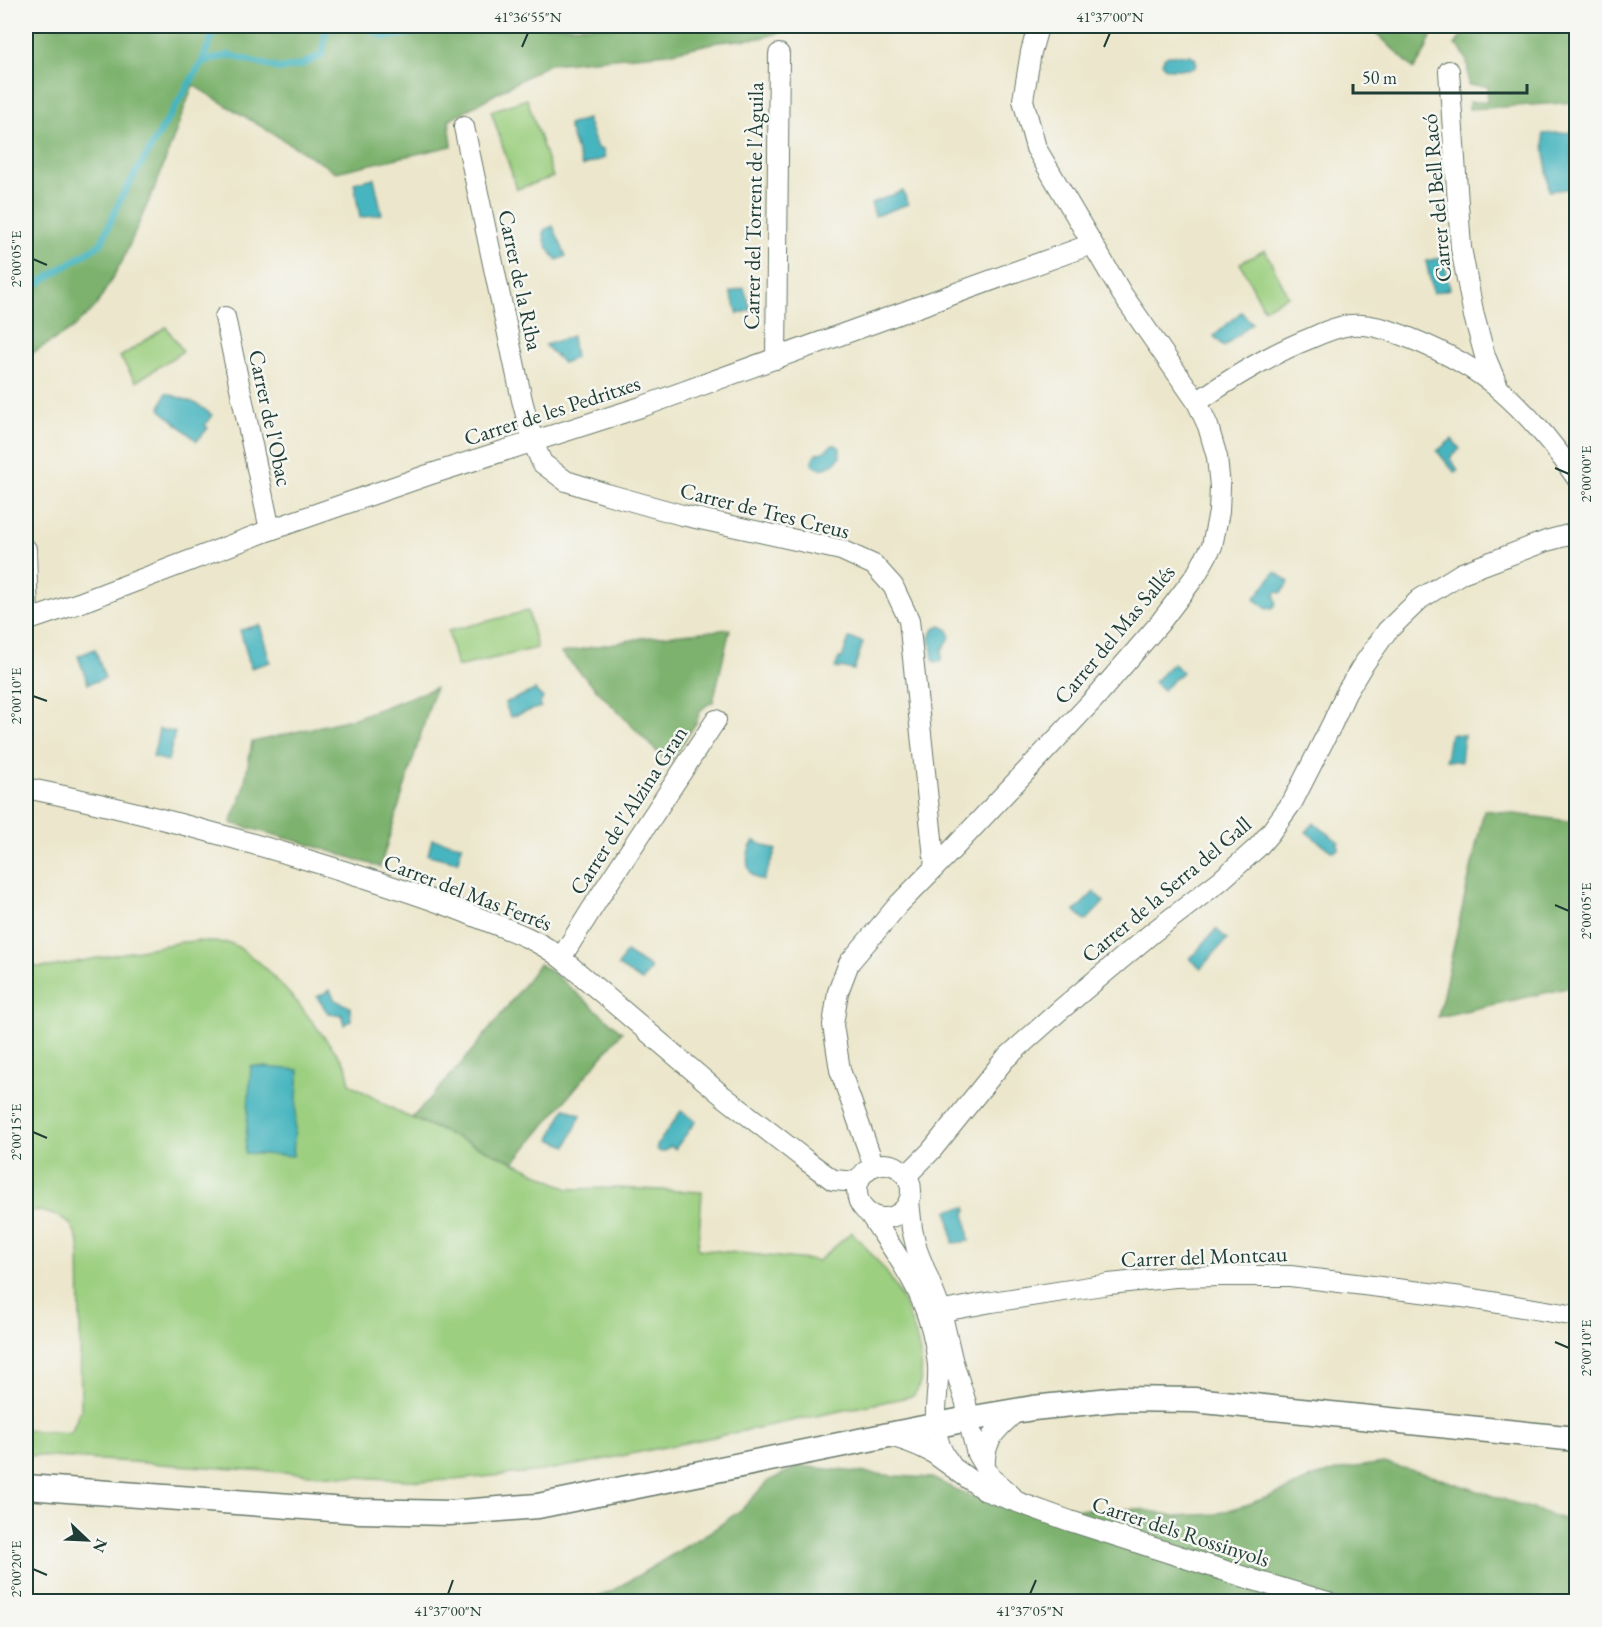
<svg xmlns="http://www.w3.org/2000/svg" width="1602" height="1627" font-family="'EB Garamond',serif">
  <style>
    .green { fill: #9ccf80; stroke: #5e865a; stroke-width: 1.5 }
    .forest { fill: #7db26e; stroke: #4e7851; stroke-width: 1.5 }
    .water { fill: #46b5bf; stroke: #32797a; stroke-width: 1.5 }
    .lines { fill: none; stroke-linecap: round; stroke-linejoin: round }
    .stream { stroke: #46b5bf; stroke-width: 7 }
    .minor-casing { stroke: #677869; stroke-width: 22 }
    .tertiary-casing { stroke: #677869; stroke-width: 27 }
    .minor { stroke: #fff; stroke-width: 20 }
    .tertiary { stroke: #fff; stroke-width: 24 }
    .ticks { fill: none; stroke: #1f3d34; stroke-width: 2 }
    .labels { text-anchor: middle; stroke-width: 5; stroke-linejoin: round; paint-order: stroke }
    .street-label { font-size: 22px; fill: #1f3d34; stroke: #f6f6f2 }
    .neatline { fill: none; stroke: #1f3d34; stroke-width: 2 }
    .ticks-label { font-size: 15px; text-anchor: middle; fill: #1f3d34 }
  </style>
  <rect width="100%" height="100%" fill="#f6f6f2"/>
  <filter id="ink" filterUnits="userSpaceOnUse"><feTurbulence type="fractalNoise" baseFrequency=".0167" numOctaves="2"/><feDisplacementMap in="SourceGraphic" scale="12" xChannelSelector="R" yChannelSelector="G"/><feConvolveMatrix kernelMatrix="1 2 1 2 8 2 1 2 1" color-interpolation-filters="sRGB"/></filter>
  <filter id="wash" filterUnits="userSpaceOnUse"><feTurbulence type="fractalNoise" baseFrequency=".008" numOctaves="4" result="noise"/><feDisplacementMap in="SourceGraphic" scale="24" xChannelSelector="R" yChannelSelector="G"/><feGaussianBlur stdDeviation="1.35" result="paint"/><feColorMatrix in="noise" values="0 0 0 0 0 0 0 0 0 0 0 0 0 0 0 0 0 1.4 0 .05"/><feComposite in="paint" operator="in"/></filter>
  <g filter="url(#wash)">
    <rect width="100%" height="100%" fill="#ece7cc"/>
    <g class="green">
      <polygon points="527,99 553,177 517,189 491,111"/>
      <polygon points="1265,250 1288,296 1264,309 1240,263"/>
      <polygon points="166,327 183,351 136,382 120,357"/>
      <polygon points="528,611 537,648 457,667 448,631"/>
      <path d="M197,941L230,943L238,947L261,964L297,1002L346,1065L350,1084L402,1114L514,1162L568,1189L616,1188L702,1192L698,1249L818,1261L852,1232C865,1247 880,1262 891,1279C906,1303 936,1372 913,1396L587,1463L541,1471L454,1480L426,1481L371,1478L26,1455V1430L71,1433L81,1409L79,1242C76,1237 74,1229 71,1225C63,1215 37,1209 26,1211V960L36,967H50L182,942Z"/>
    </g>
    <g class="forest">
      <polygon points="39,26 833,26 795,28 761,38 718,42 668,53 549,64 449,120 452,146 336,172 193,85 158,180 122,262 96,306 72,329 29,355 26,338 26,49"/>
      <polygon points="1369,26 1435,26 1425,52 1414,69"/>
      <path d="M1468,26H1576V102L1469,109V102H1487L1488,86L1468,85C1468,69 1470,55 1455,45Z"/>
      <polygon points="730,629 713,702 707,705 700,711 696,723 669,764 561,653 642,638"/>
      <polygon points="435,688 380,867 308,844 231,823 243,792 252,742 355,718"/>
      <polygon points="1484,810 1576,822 1576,986 1438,1017"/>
      <path d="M539,964L552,972L622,1032L514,1162L412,1118C458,1070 500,1018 539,964Z"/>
      <polygon points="1384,1463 1426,1474 1576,1523 1576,1601 587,1602 616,1589 713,1530 742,1509 768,1481 799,1466 896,1476 932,1478 965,1494 996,1505 1030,1512 1068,1509 1103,1510 1139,1509 1176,1516 1216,1514 1249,1504 1284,1491 1314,1477 1348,1468"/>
    </g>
    <g class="water">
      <polygon points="1168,55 1190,55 1195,58 1197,64 1194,68 1190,69 1169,69 1164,67 1162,63 1164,58"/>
      <polygon points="587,119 597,148 603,150 605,158 582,166 568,125"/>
      <polygon points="1570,132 1575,188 1549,191 1543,134"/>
      <polygon points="374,178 382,214 360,218 354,183"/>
      <polygon points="903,191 908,204 875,216 871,203"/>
      <path d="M553,226L566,256L557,260C549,251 543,242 544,230Z"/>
      <polygon points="1443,257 1450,289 1433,293 1426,261"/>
      <polygon points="744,288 751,310 738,314 730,292"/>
      <polygon points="1241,312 1252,323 1224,347 1214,336"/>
      <polygon points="572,336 575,358 563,363 545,345"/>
      <polygon points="166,393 197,404 212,415 205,425 208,428 197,441 161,410 160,408"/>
      <polygon points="1452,439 1460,449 1450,458 1458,470 1455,473 1437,451"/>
      <path d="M832,445H836L840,448V457C833,465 820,475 812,463L814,456L818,453L823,452Z"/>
      <polygon points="1275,572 1289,582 1281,593 1277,592 1275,594 1276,603 1274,607 1267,609 1254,599"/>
      <polygon points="260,625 270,662 251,668 240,630"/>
      <path d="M941,626L947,629C954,638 946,642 942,650V659L939,662H935L933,659L930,637L934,629Z"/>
      <polygon points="849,638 863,642 854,670 840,667 839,669 835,668 839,658 842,658"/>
      <polygon points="95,649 105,678 88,684 78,656"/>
      <polygon points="1173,663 1182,672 1163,690 1154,682"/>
      <polygon points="535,690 543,698 540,704 541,707 510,717 505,703"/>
      <polygon points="159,729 175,732 168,761 153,757"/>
      <polygon points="1450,734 1464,735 1461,762 1446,760"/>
      <polygon points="1314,823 1339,842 1337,843 1339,847 1337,850 1331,851 1306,832"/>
      <polygon points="432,839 462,845 458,862 428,855"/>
      <path d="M754,841L776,850L763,881C744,875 744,855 754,841Z"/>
      <polygon points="1094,892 1104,902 1086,921 1075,911"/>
      <polygon points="1216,929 1227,939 1201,968 1190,959"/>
      <polygon points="626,952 651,968 642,981 618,966"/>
      <polygon points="330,990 335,1000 350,1007 351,1020 344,1025 342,1015 328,1013 317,997"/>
      <polygon points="251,1066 299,1070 293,1156 245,1153"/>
      <polygon points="565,1108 581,1115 567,1146 550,1139"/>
      <polygon points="681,1111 696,1121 675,1149 670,1146 665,1151 660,1152 657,1149 657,1145"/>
      <polygon points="966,1207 967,1211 965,1212 969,1241 953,1243 948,1210"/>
    </g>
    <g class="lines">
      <g class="stream">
        <polyline points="363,26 386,37 413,33 447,26"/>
        <polyline points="202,62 216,26"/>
        <polyline points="37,284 101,244 121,198 202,62 229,55 281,69 301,65 322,55 326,30 337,26"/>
      </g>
    </g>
  </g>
  <g filter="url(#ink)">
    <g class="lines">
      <g class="minor-casing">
        <g id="minor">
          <polyline points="1449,71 1461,248 1474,316 1485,356 1498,387"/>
          <polyline points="464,127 522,400 533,442 542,463 566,481 607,494 682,515 841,550 874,565 893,586 909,620 935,867"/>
          <polyline points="225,317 270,530"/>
          <polyline points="776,359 779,54"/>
          <path d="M1197,402C1233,377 1270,354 1311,338C1324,332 1336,327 1350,325C1371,323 1392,331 1412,339C1442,351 1473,367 1498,388C1527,413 1555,446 1576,477"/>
          <polyline points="26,549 28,620"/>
          <polyline points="26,621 79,603 270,530 428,475 641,407 1092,244"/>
          <path d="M26,788C125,808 223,834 321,864C370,879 419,894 467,913C500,927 533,936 561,958L723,1096L807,1161L833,1180L858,1182"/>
          <polyline points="561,958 600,896 716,720"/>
          <circle cx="884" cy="1191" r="27"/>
          <polyline points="874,1166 840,1070 833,1025 838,992 849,963 899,904 951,851 1095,698 1159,624 1196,575 1212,546 1219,512 1220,487 1217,457 1208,426 1197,402 1122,294 1036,148 1023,100 1031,52 1038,27 1040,26"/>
          <polyline points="906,1176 931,1151 1005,1059 1059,1011 1152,933 1221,880 1258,847 1270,833 1293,801 1332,724 1346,693 1361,668 1387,631 1420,599 1462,573 1546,541 1576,533"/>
          <polyline points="909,1201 912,1229 917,1250 941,1311 952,1359 966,1403 968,1419 977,1454 991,1478 1012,1496"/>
          <path d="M871,1216C887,1241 907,1267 919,1294C929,1316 936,1341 938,1365C940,1399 926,1435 950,1463"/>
          <polyline points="927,1314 992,1302 1109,1284 1175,1277 1219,1276 1290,1276 1462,1297 1576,1316"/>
          <path d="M887,1436C904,1439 918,1445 933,1453L984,1490L1070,1521L1257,1581L1328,1602"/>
          <path d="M985,1467C983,1439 998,1428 1018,1410"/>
        </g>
      </g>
      <g class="tertiary-casing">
        <polyline id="tertiary" points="26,1487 360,1511 449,1513 538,1506 968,1419 1033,1408 1120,1399 1194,1400 1576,1439"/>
      </g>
      <use href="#minor" class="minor"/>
      <use href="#tertiary" class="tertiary"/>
    </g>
  </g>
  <path class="ticks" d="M522,47L528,33M1104,47L1110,33M33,259L47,265M1555,468L1569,474M33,696L47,701M1555,905L1569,911M33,1132L47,1138M1555,1342L1569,1348M33,1569L47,1575M448,1594L453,1580M1030,1594L1036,1580"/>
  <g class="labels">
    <g class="street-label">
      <text transform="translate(1436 198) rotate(-95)" y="8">Carrer del Bell Racó</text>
      <text transform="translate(753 206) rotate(-89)" y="8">Carrer del Torrent de l'Àguila</text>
      <text transform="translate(521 280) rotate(78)" y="8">Carrer de la Riba</text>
      <text transform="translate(552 410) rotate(-18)" y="8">Carrer de les Pedritxes</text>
      <text transform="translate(271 418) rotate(78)" y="8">Carrer de l'Obac</text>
      <text transform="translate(765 510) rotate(14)" y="8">Carrer de Tres Creus</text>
      <text transform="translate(1114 634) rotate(-50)" y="8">Carrer del Mas Sallés</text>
      <text transform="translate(628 810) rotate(-57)" y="8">Carrer de l'Alzina Gran</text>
      <text transform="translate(1166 889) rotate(-40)" y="8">Carrer de la Serra del Gall</text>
      <text transform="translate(468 892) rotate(21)" y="8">Carrer del Mas Ferrés</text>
      <text transform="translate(1204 1256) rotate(-2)" y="8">Carrer del Montcau</text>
      <text transform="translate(1181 1531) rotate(18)" y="8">Carrer dels Rossinyols</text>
    </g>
  </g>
  <rect width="1602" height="1627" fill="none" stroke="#f6f6f2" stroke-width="66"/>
  <g transform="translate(87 1540) rotate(113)" stroke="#f6f6f2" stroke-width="4.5" paint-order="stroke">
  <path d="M0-4.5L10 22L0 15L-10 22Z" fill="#1f3d34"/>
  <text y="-9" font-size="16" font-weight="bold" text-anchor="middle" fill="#1f3d34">N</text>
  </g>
  <path d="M1353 84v9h174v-9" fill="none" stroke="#1f3d34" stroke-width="3"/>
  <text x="1362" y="84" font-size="18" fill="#1f3d34" stroke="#f6f6f2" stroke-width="4.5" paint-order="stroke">50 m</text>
  <rect x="33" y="33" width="1536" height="1561" class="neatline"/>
  <g class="ticks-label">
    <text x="528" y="22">41°36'55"N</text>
    <text x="1110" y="22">41°37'00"N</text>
    <text transform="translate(16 259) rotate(-90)" y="5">2°00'05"E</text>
    <text transform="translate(1586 474) rotate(-90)" y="5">2°00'00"E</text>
    <text transform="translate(16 696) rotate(-90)" y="5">2°00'10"E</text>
    <text transform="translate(1586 911) rotate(-90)" y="5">2°00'05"E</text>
    <text transform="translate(16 1132) rotate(-90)" y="5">2°00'15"E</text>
    <text transform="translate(1586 1348) rotate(-90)" y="5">2°00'10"E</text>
    <text transform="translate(16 1569) rotate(-90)" y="5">2°00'20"E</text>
    <text x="448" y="1616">41°37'00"N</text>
    <text x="1030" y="1616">41°37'05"N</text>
  </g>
</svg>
